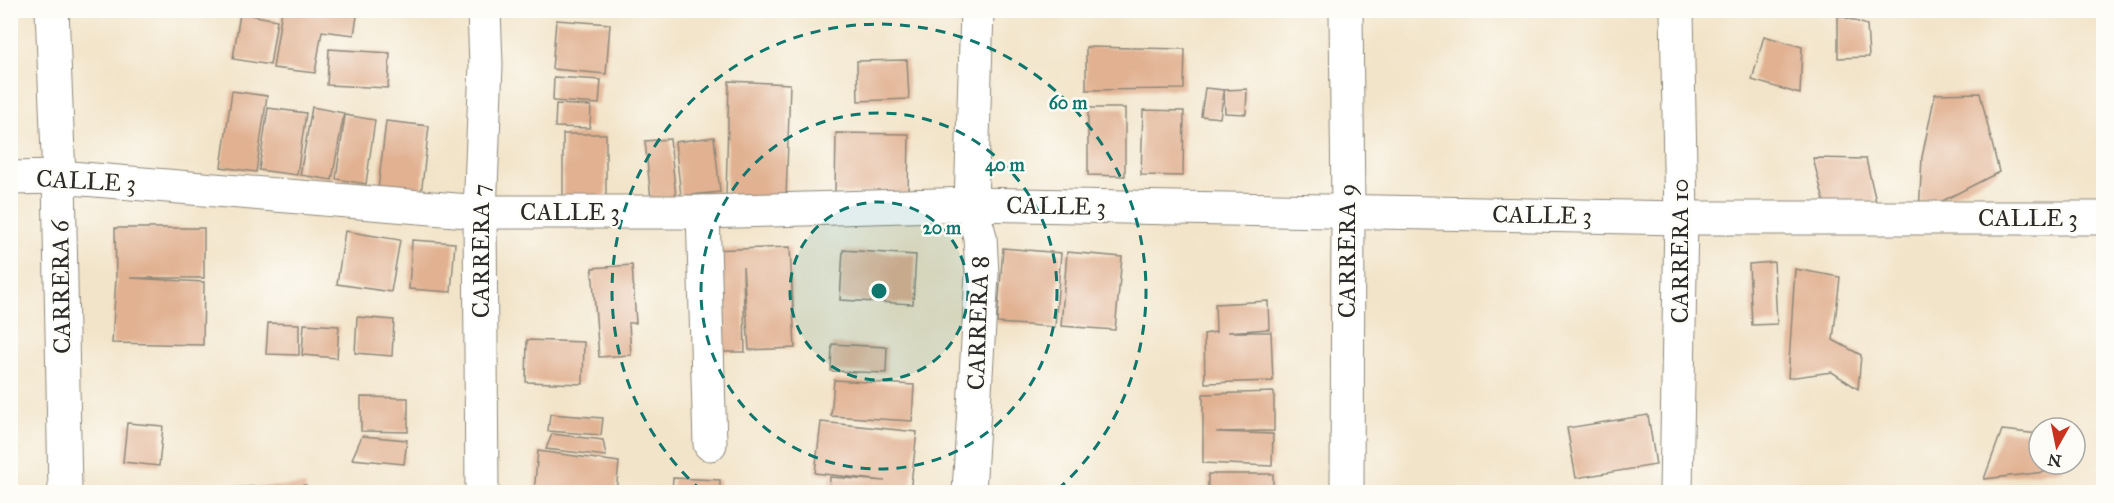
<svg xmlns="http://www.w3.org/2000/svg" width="2114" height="503" font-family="'IM FELL Great Primer',serif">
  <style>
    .building { fill: #e1b191 }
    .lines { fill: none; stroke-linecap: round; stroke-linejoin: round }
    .minor-casing { stroke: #8e887a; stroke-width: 35 }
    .minor { stroke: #fff; stroke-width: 33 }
    .ring { fill: none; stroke: #0f766e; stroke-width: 3; stroke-dasharray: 10 8 }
    .labels { text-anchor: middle; stroke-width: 5; stroke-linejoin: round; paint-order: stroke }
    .street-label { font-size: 24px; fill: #2b2b2b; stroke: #fdfcf7 }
    .centre { fill: #0f766e; stroke: #fdfcf7; stroke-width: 3 }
    .ring-label { font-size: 18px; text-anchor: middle; font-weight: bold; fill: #0f766e; stroke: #fdfcf7; stroke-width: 5; stroke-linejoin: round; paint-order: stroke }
  </style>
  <rect width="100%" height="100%" fill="#fdfcf7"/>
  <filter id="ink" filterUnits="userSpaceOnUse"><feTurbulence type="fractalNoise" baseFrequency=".0167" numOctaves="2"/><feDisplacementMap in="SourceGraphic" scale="12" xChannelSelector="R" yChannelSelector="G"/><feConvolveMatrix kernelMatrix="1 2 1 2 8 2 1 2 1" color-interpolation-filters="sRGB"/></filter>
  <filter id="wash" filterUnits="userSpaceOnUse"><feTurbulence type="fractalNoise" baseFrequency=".008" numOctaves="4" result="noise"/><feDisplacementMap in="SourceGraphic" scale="24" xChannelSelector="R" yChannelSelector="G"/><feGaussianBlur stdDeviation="1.35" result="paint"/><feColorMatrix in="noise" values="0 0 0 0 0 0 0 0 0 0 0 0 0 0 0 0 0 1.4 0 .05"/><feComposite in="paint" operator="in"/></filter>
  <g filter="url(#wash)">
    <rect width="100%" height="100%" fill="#f2e4c9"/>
    <g id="blocks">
      <g class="building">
        <polygon points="115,10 184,10 183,16 115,12"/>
        <polygon points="282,10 358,10 354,35 322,31 315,73 273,68"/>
        <polygon points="240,13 277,20 270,65 233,59"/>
        <polygon points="1838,15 1867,25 1869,57 1838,58"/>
        <polygon points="556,20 610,24 606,74 552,69"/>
        <polygon points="1764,36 1802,47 1800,94 1752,80"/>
        <polygon points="1086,47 1185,49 1184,89 1086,90"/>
        <polygon points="329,49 390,53 388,88 327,85"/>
        <polygon points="907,60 909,99 858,101 857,61"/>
        <polygon points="554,77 601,80 599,104 553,101"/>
        <polygon points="729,81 790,84 786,198 726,196"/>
        <polygon points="1205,88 1224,90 1220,118 1201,116"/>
        <polygon points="1247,89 1246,114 1225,113 1224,90"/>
        <polygon points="232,91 267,96 256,172 221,167"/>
        <polygon points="1980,93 1999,172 1919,213 1922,157 1935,94"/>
        <polygon points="556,104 591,106 590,128 555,127"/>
        <polygon points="312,107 344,113 332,180 300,175"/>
        <polygon points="268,108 306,113 297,175 259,170"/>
        <polygon points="1088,108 1125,108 1125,176 1088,175"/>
        <polygon points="1143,110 1184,111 1183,176 1141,175"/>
        <polygon points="345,115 375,120 366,184 336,179"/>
        <polygon points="386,121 429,126 421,195 378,189"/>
        <polygon points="836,133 909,134 908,194 835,193"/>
        <rect x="563" y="134" width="43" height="72"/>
        <polygon points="714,137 720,192 681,196 675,142"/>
        <polygon points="670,139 676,197 651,199 645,141"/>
        <polygon points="1813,158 1866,159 1877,206 1826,209"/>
        <polygon points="115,228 204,228 204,278 130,278 204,282 203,345 112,343 116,278"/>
        <polygon points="345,231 400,240 391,292 337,284"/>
        <polygon points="412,240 455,243 451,292 409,289"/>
        <polygon points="790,247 795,348 749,350 743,267 745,352 709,352 708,250"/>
        <polygon points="1003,248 1061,253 1055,327 997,323"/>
        <polygon points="843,250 916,255 913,304 840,300"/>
        <polygon points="1067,252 1122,257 1115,330 1061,326"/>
        <polygon points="1774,262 1777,324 1752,325 1749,264"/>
        <polygon points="632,265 636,323 629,323 631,355 599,357 592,268"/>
        <polygon points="1795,269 1840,277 1833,340 1861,355 1858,389 1832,372 1788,378"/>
        <polygon points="1268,301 1269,329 1227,332 1271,332 1273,381 1205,383 1204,334 1216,332 1215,304"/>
        <polygon points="357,317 394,320 392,356 355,353"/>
        <polygon points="268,323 299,324 299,355 266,354"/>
        <polygon points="304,324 339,326 337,358 302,355"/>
        <polygon points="527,340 584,342 583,384 526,382"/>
        <polygon points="832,344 887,347 886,373 831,371"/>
        <polygon points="834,380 914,385 912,421 831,416"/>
        <polygon points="1274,392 1274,431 1216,432 1273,434 1272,466 1203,463 1203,394"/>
        <polygon points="361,397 408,398 408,432 361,431"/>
        <polygon points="550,414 603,418 601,435 548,431"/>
        <polygon points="1648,415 1656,465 1576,478 1567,428"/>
        <polygon points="821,422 917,432 910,492 829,492 830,477 885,481 815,473"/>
        <polygon points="127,423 163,426 159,466 123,462"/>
        <polygon points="2002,430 2039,434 2039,464 2061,464 2062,470 1984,479"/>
        <polygon points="552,434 603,440 606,456 546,449"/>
        <polygon points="362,436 407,440 404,464 352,459"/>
        <polygon points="538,451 619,462 616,492 534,492"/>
        <rect x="1208" y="474" width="65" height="18"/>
        <polygon points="673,478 720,480 720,492 672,492"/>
        <polygon points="306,485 306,492 151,492 151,487 223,488"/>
      </g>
    </g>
  </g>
  <g filter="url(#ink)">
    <use href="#blocks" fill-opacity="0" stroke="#8e887a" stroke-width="1.5"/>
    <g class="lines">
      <g class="minor-casing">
        <g id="minor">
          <polyline points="52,10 59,177 65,492"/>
          <polyline points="1346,10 1348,211 1347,492"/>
          <polyline points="10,178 59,177 480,212 703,212 971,204 1681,218 2104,218"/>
          <polyline points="703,212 710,444"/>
          <polyline points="482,492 480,212 486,65 484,10"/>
          <polyline points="969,492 982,274 980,237 971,204 977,10"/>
          <polyline points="1676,492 1681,218 1677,10"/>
        </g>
      </g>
      <use href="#minor" class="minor"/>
    </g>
  </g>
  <circle cx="879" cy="291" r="89" fill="#0f766e" fill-opacity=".12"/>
  <g class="ring">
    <circle cx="879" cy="291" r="89"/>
    <circle cx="879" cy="291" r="178"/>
    <path d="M702 491A267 267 0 1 1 1056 491"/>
  </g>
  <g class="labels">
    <g class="street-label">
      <text transform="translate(86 181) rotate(3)" y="8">CALLE 3</text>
      <text transform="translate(1056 206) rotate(1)" y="8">CALLE 3</text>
      <text x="570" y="220">CALLE 3</text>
      <text transform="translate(1542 215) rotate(1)" y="8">CALLE 3</text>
      <text x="2028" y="226">CALLE 3</text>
      <text transform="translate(481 251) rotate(-90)" y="8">CARRERA 7</text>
      <text transform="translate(1347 251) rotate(-90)" y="8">CARRERA 9</text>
      <text transform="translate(1680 251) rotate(-90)" y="8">CARRERA 10</text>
      <text transform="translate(61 287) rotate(-91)" y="8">CARRERA 6</text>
      <text transform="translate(978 323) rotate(-88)" y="8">CARRERA 8</text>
    </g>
  </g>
  <circle cx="879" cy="291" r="9" class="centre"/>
  <g class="ring-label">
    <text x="1068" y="109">60 m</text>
    <text x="1005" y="171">40 m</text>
    <text x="942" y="234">20 m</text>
  </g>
  <rect width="2114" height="503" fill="none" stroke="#fdfcf7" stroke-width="36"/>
  <g transform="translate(2057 446) rotate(189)"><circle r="28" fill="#fdfcf7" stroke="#a9a8a5" stroke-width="1.5"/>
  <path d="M0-4.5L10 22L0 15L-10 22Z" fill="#c8321e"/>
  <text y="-9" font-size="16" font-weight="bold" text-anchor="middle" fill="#2b2b2b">N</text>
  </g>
</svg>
